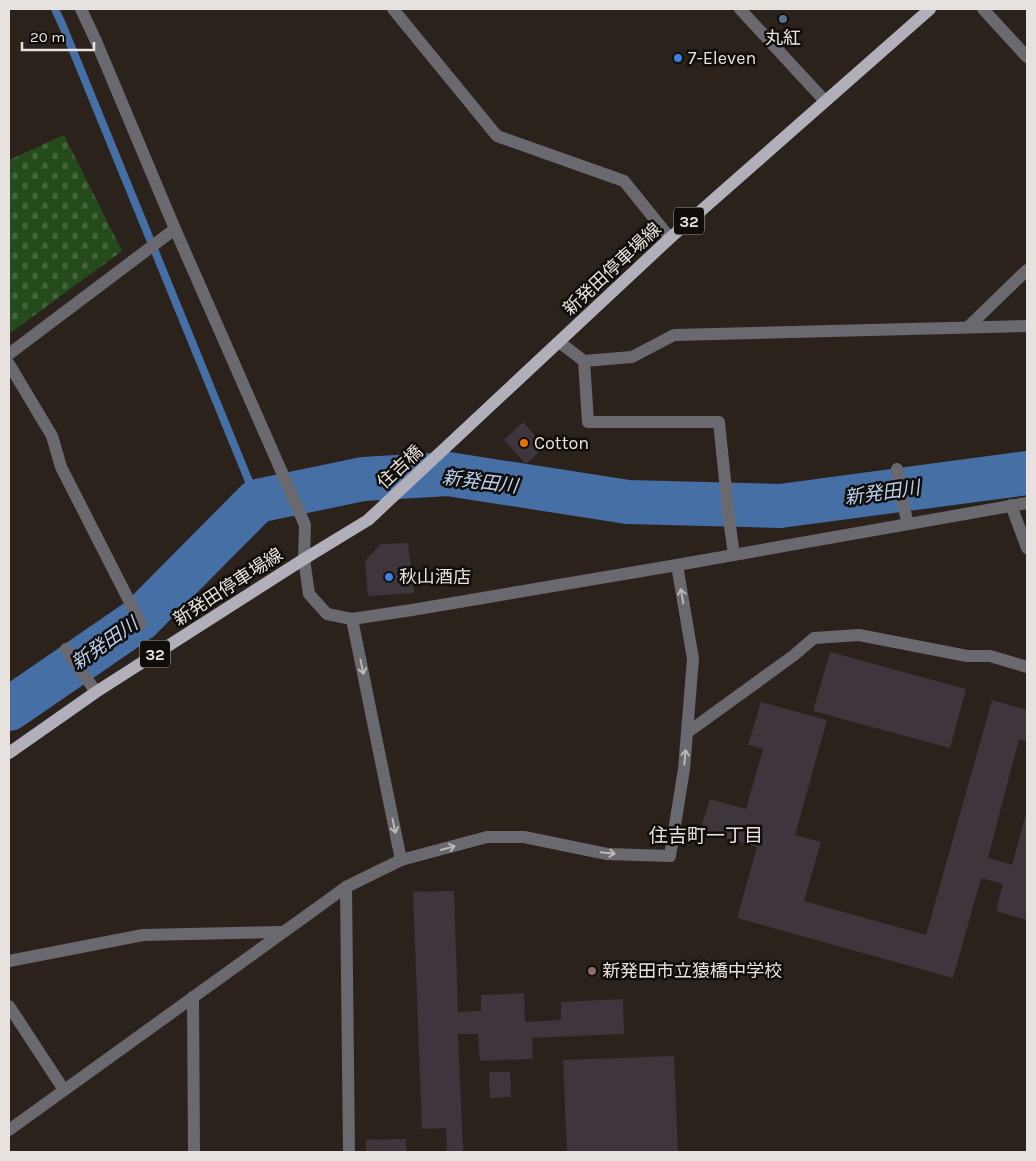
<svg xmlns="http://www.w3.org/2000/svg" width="1036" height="1161" font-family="Karla,'Noto Sans JP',sans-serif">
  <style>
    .cemetery { fill: url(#cemetery-stones) }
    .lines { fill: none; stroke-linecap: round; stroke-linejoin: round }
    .stream { stroke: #466fa6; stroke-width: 8 }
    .river { stroke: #466fa6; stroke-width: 44 }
    .building { fill: #3e353d }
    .minor { stroke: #6a696f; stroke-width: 12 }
    .major { stroke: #b0afba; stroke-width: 12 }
    .oneway { stroke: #bcb8b7 }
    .service-dot { fill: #5c6f8a; stroke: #110d0a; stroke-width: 2 }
    .shop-dot { fill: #3f7fe0; stroke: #110d0a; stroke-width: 2 }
    .food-dot { fill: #e8710a; stroke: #110d0a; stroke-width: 2 }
    .education-dot { fill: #8d6e63; stroke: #110d0a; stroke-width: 2 }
    .labels { text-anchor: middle; stroke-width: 5; stroke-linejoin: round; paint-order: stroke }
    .shield { fill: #110d0a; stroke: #a8a29e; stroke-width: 1 }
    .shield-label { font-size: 16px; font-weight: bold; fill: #e8e2de }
    .poi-label { font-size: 18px; fill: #e8e2de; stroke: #110d0a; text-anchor: start }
    .street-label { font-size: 18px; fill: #e8e2de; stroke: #110d0a }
    .water-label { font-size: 19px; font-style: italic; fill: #bad1f1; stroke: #110d0a }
    .neighbourhood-label { font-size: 19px; fill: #e8e2de; stroke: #110d0a }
  </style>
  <defs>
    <pattern id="cemetery-stones" width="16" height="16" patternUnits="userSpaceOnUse" patternTransform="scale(1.25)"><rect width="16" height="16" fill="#254b1d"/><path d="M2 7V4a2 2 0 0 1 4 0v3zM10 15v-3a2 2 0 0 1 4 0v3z" fill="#45653d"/></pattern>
  </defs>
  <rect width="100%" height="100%" fill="#2c221c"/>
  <polygon class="cemetery" points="64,135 122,251 9,334 9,160"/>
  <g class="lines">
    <polyline class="stream" points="55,9 62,24 257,501"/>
    <polyline class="river" points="9,709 140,619 257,501 363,479 448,474 628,502 780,506 1027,473"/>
  </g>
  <g class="building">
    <polygon points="523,422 545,447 526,464 504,440"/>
    <polygon points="408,543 414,593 368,596 365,561 381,544"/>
    <polygon points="830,652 966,689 950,748 813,711"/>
    <polygon points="992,700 1027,710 1027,741 1019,739 988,858 1012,865 1027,810 1027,920 996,911 1003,884 981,878 953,978 737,918 757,847 700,831 710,799 746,809 763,749 748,745 761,702 827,720 795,835 821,842 804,901 926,935"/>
    <polygon points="454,891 458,1012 481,1011 481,995 524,993 525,1022 561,1020 561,1002 623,999 624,1034 532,1038 533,1059 480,1061 478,1034 458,1034 463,1152 447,1152 446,1128 422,1129 413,892"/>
    <polygon points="674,1056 678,1152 567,1152 563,1060"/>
    <polygon points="489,1072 510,1072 511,1097 490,1098"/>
    <polygon points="406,1139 406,1152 366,1152 366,1140"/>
  </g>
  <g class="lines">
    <g class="minor">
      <polyline points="81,9 96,41 175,229 305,525 304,559 309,594 327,614 352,619 412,610 677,565 1027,503"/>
      <polyline points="393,9 497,136 624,181 670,238"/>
      <polyline points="740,9 825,101"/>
      <polyline points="983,9 1027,57"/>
      <polyline points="968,327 1027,270"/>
      <polyline points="559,342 584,361 632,357 674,335 1027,326"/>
      <polyline points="9,354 175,229"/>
      <polyline points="584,361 588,422 719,422 729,519 734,555"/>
      <polyline points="9,364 52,436 61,467 141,624"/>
      <polyline points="897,469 902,500 908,524"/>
      <polyline points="1011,505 1027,548"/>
      <polyline points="352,619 401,860"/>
      <polyline points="66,649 96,692"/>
      <polyline points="688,732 793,656 814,638 859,635 967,656 990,656 1027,667"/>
      <polyline points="346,887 349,1152"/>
      <polyline points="9,961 143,935 282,932"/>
      <polyline points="193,997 194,1152"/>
      <polyline points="9,1006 64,1090"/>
      <polyline points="9,1130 346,887 401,860 487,837 524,837 607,854 670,856 684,769 693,659 677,565"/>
    </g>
    <polyline class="major" points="9,753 96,692 304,559 368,520 670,238 930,9"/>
  </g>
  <defs><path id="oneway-shaft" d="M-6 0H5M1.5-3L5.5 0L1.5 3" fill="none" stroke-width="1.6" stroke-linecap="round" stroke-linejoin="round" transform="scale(1.25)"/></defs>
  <g class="oneway">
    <use href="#oneway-shaft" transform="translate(682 596) rotate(-100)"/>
    <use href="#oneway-shaft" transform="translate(362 667) rotate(78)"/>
    <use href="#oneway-shaft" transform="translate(685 757) rotate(-84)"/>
    <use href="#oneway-shaft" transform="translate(394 826) rotate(78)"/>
    <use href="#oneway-shaft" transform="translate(448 848) rotate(-15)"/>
    <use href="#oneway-shaft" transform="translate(608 853) rotate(6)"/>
  </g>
  <circle class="service-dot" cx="783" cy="19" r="5"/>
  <g class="shop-dot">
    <circle cx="678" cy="58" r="5"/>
    <circle cx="389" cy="577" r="5"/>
  </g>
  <circle class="food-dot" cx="524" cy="443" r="5"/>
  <circle class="education-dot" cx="592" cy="971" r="5"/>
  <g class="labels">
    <g class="shield">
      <rect x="674" y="207.5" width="30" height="27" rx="4"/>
      <rect x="140" y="640.5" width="30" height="27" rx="4"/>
    </g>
    <g class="shield-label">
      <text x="689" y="227">32</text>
      <text x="155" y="660">32</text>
    </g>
    <g class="poi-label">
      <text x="783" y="44" text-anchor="middle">丸紅</text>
      <text x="688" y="64">7-Eleven</text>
      <text x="534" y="449">Cotton</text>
      <text x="399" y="583">秋山酒店</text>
      <text x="602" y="977">新発田市立猿橋中学校</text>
    </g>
    <g class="street-label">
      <text transform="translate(612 269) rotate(-43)" y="6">新発田停車場線</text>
      <text transform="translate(400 467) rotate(-43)" y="6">住吉橋</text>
      <text transform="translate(228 587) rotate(-33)" y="6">新発田停車場線</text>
    </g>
    <g class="water-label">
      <text transform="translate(480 481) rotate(7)" y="7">新発田川</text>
      <text transform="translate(882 492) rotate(-8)" y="7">新発田川</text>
      <text transform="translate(104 643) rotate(-35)" y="7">新発田川</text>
    </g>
    <g class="neighbourhood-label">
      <text x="706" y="842">住吉町一丁目</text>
    </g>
  </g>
  <rect width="1036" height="1161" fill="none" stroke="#e8e2de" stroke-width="20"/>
  <path d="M22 42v8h72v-8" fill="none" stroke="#e8e2de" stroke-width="2.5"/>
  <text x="30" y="42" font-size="15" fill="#e8e2de" stroke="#110d0a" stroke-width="4" paint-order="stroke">20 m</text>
</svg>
